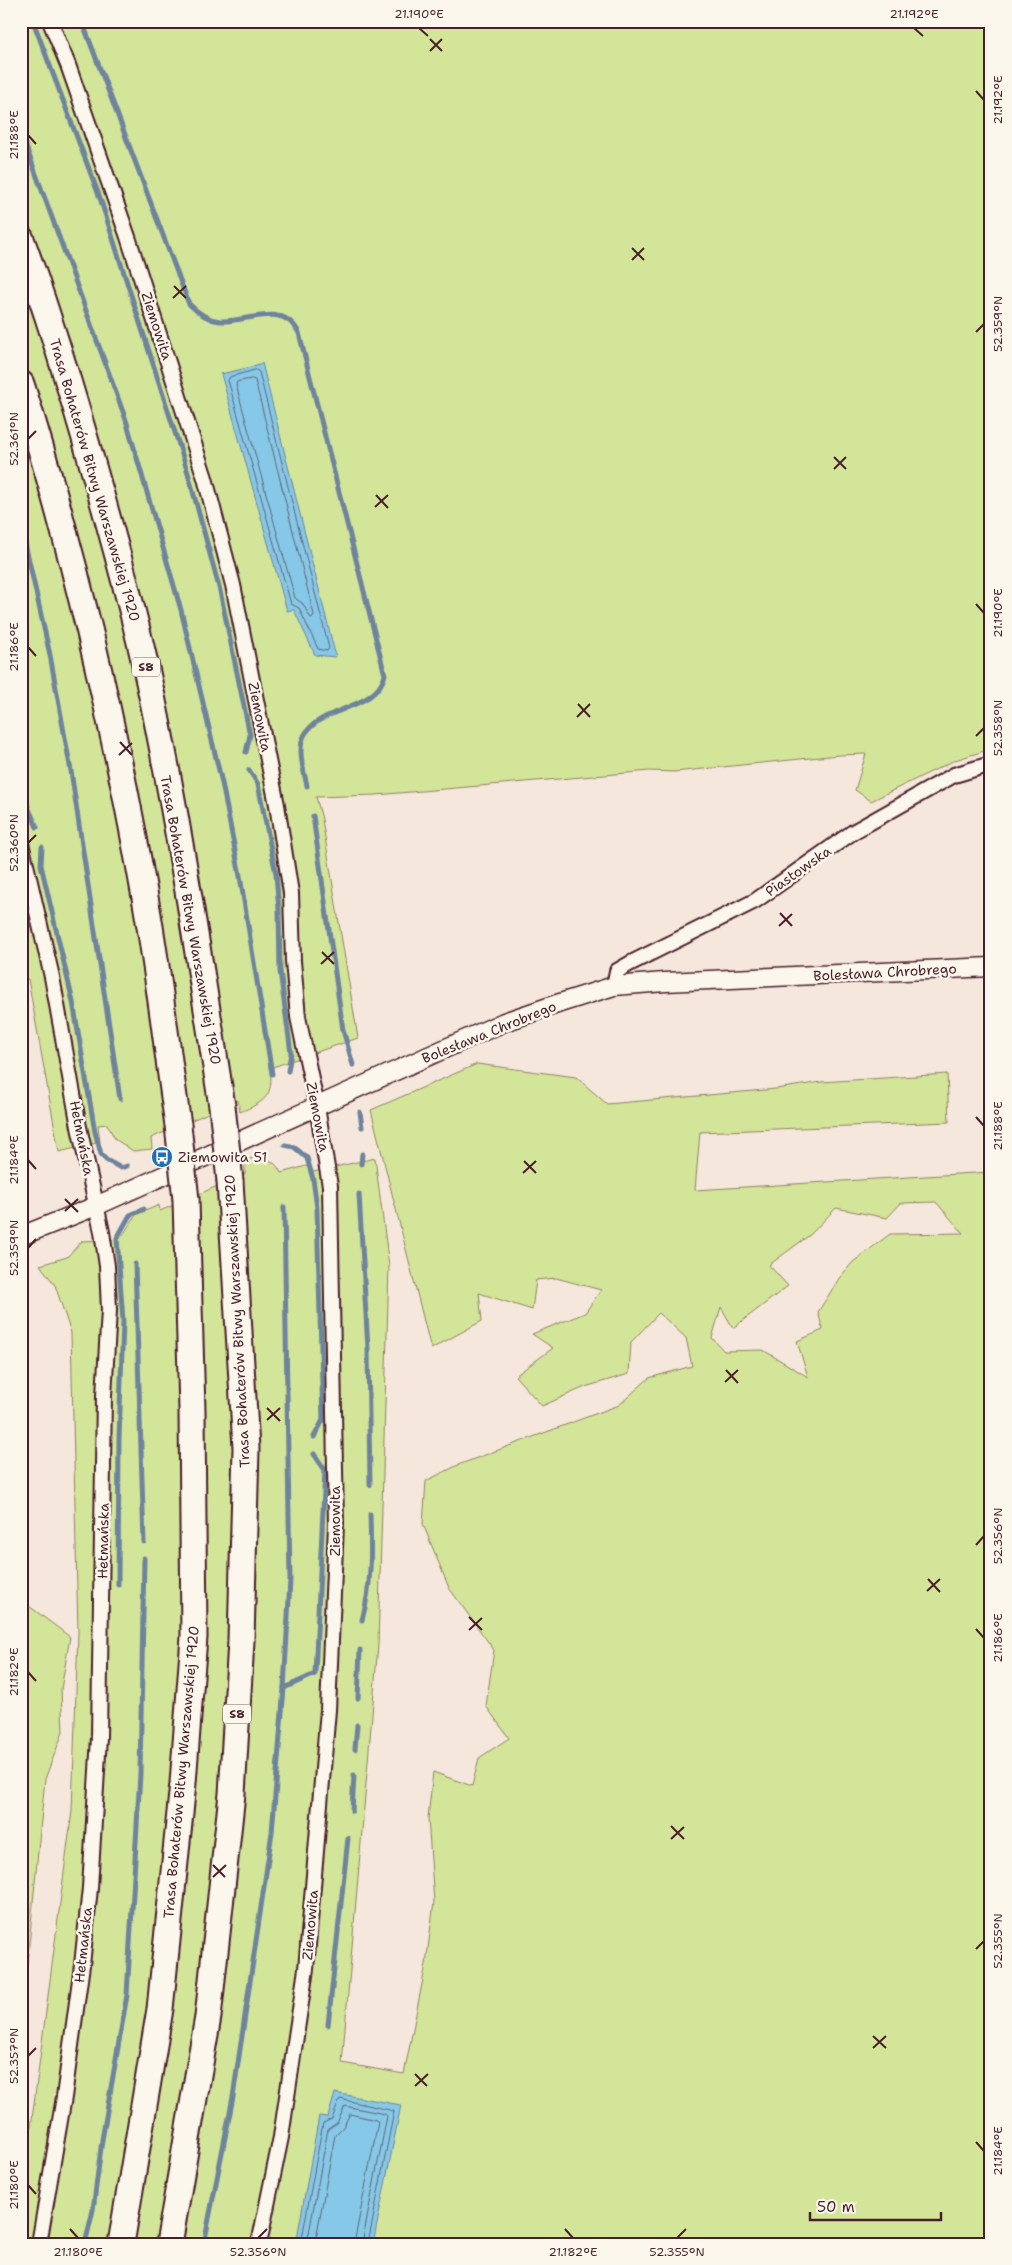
<svg xmlns="http://www.w3.org/2000/svg" width="1012" height="2265" font-family="'Shantell Sans',sans-serif">
  <style>
    .green { fill: #d3e599; stroke: #8e8262; fill-rule: evenodd }
    .water { fill: #86c8e7; stroke: #6e849c }
    .lines { fill: none; stroke-linecap: round; stroke-linejoin: round }
    .shore { stroke: #626376; stroke-width: 1 }
    .stream { stroke: #6e849c; stroke-width: 5 }
    .minor-casing { stroke: #4a1f2b; stroke-width: 18 }
    .tertiary-casing { stroke: #4a1f2b; stroke-width: 21 }
    .motorway-casing { stroke: #4a1f2b; stroke-width: 29 }
    .minor { stroke: #fbf7ec; stroke-width: 14 }
    .tertiary { stroke: #fbf7ec; stroke-width: 18 }
    .motorway { stroke: #fbf7ec; stroke-width: 25 }
    .motorway-bridge-casing { stroke: #4a1f2b; stroke-width: 29; stroke-linecap: butt }
    .motorway-bridge { stroke: #fbf7ec; stroke-width: 25 }
    .ticks { fill: none; stroke: #4a1f2b; stroke-width: 2 }
    .labels { text-anchor: middle; stroke-width: 5; stroke-linejoin: round; paint-order: stroke }
    .shield { fill: #fbf7ec; stroke: #7f6065; stroke-width: 1 }
    .shield-label { font-size: 12px; font-weight: bold; fill: #4a1f2b }
    .street-label { font-size: 14px; fill: #4a1f2b; stroke: #fbf7ec }
    .poi-label { font-size: 14px; fill: #4a1f2b; stroke: #fbf7ec; text-anchor: start }
    .neatline { fill: none; stroke: #4a1f2b; stroke-width: 2 }
    .ticks-label { font-size: 12px; text-anchor: middle; fill: #4a1f2b }
  </style>
  <rect width="100%" height="100%" fill="#f6e7dc"/>
  <filter id="ink" filterUnits="userSpaceOnUse"><feTurbulence type="fractalNoise" baseFrequency=".02" numOctaves="2"/><feDisplacementMap in="SourceGraphic" scale="10" xChannelSelector="R" yChannelSelector="G"/><feConvolveMatrix kernelMatrix="1 2 1 2 8 2 1 2 1" color-interpolation-filters="sRGB"/></filter>
  <g filter="url(#ink)">
    <g class="green">
      <path d="M21,21H991V749L955,760L871,801L855,790L866,754L839,755L674,772L650,771L376,795L316,797L322,819L358,1038L270,1068C274,1096 265,1102 240,1112L238,1100L151,1138L152,1149L133,1151L115,1139L107,1124L98,1125L100,1142L59,1152L28,979L21,982Z"/>
      <path d="M477,1064L576,1077L607,1104L776,1089L821,1082L947,1074L949,1122L700,1132L695,1190L991,1172V2244H21V2204L72,1811L78,1632L71,1333L55,1285L40,1265L67,1257L82,1241L120,1239L136,1215L159,1205L160,1211L245,1174V1159C260,1158 274,1156 281,1173L306,1166L313,1172L375,1158L389,1266L378,1645L342,2063L404,2074L426,1964L434,1902L428,1818L433,1772L472,1786L479,1758L509,1738L486,1706L494,1650L449,1588L423,1524L426,1481L458,1465L619,1405L649,1378L692,1366L686,1338L659,1313L631,1342L629,1374L585,1387L542,1406L515,1376L553,1348L532,1334L585,1313L601,1290L556,1278L536,1280L532,1310L479,1293L482,1321L431,1349L371,1110ZM936,1202L963,1233L890,1234L853,1262L840,1277L818,1312L823,1330L797,1341L808,1377L763,1350L724,1351L712,1338L721,1307L733,1328L788,1286L769,1265L811,1234L836,1208L887,1218L901,1203Z"/>
      <polygon points="21,1600 70,1637 61,1689 63,1732 45,1779 21,2027"/>
    </g>
    <g class="water">
      <polygon points="262,363 336,657 315,655 294,610 287,611 221,374 247,368"/>
      <polygon points="335,2093 401,2105 373,2244 296,2244 319,2116 328,2117"/>
    </g>
    <g class="lines">
      <g class="shore">
        <polygon points="256,370 259,372 329,648 327,651 318,649 299,608 291,604 228,380 230,377"/>
        <polygon points="252,379 255,380 314,615 312,618 310,617 303,604 295,598 236,385 237,382"/>
        <polyline points="301,2244 323,2123 332,2119 340,2099 394,2111 368,2244"/>
        <polyline points="307,2244 328,2129 337,2123 345,2106 385,2114 387,2116 362,2244"/>
        <polyline points="315,2244 335,2135 343,2127 350,2114 376,2120 378,2122 354,2244"/>
      </g>
      <g class="stream">
        <polyline points="33,21 100,198 188,473 220,591 250,735 246,752"/>
        <path d="M82,21L189,304C197,312 208,320 220,321C248,323 282,300 299,333L385,675C376,711 319,706 304,736C297,750 304,771 307,786"/>
        <polyline points="21,133 126,420 181,610 222,783 240,876 272,1074"/>
        <polyline points="21,525 50,655 71,771 120,1099"/>
        <polyline points="249,770 258,784 276,874 279,910 280,971 291,1053 288,1071"/>
        <polyline points="21,777 28,807 37,827"/>
        <polyline points="313,816 343,1030 353,1065"/>
        <polyline points="42,847 41,865 73,1002 95,1132 101,1154 106,1160 121,1168 127,1166"/>
        <polyline points="360,1112 362,1127"/>
        <polyline points="285,1145 294,1147 307,1158 313,1179 317,1208 323,1420 314,1437"/>
        <polyline points="361,1164 362,1154"/>
        <polyline points="359,1194 368,1349 370,1485"/>
        <polyline points="135,1264 144,1542"/>
        <polyline points="118,1585 119,1439 123,1321 117,1238 130,1215 144,1209"/>
        <path d="M362,1620C372,1584 371,1550 370,1514"/>
        <polyline points="284,1688 315,1674 325,1470 314,1454"/>
        <polyline points="358,1698 360,1650"/>
        <polyline points="355,1749 357,1725"/>
        <polyline points="352,1811 354,1775"/>
        <polyline points="328,2025 348,1838"/>
        <polyline points="85,2244 93,2210 102,2140 127,1995 140,1774 144,1558"/>
        <polyline points="204,2244 233,2097 272,1832 284,1688 290,1580 284,1207"/>
      </g>
      <g class="minor-casing">
        <g id="minor">
          <polyline points="50,21 68,65 128,237 205,478 233,585 277,805 291,893 293,961 298,1017 317,1107 330,1186 336,1524 328,1710 306,1969 281,2137 259,2244"/>
          <polyline points="21,843 52,977 79,1127 102,1232 107,1266 109,1310 104,1396 99,1737 90,1888 82,1965 64,2097 39,2244"/>
          <polyline points="614,986 617,971 631,963 755,901 853,832 954,775 991,764"/>
        </g>
      </g>
      <g class="tertiary-casing">
        <polyline id="tertiary" points="21,1236 96,1206 504,1022 560,1003 614,986 665,982 991,967"/>
      </g>
      <g class="motorway-casing">
        <g id="motorway">
          <path d="M21,239C49,315 72,392 94,470C114,540 134,611 149,682C179,823 200,965 222,1106"/>
          <path d="M21,384C75,554 115,727 146,903C159,976 167,1051 178,1125"/>
          <polyline points="121,2244 160,2009 183,1783 194,1637 192,1410 186,1200"/>
          <polyline points="169,2244 208,2017 232,1794 241,1641 246,1448 230,1181"/>
        </g>
      </g>
      <use href="#minor" class="minor"/>
      <use href="#tertiary" class="tertiary"/>
      <use href="#motorway" class="motorway"/>
      <g class="motorway-bridge-casing">
        <g id="motorway-bridge">
          <polyline points="222,1106 230,1181"/>
          <polyline points="178,1125 186,1200"/>
        </g>
      </g>
      <use href="#motorway-bridge" class="motorway-bridge"/>
    </g>
  </g>
  <path class="ticks" d="M419,28L428,36M914,28L923,36M430,39L442,51M430,51L442,39M976,91L984,100M28,135L36,144M632,248L644,260M632,260L644,248M174,286L186,298M173,298L186,286M976,332L984,324M28,439L36,431M834,457L846,469M834,469L846,457M376,495L388,508M375,507L388,495M976,604L984,613M28,647L36,656M578,704L590,717M577,717L590,704M976,736L984,728M120,742L132,755M119,755L132,743M28,843L36,835M780,913L792,926M779,926L792,914M322,952L334,964M321,964L334,952M976,1117L984,1126M28,1160L36,1169M524,1161L536,1173M523,1173L536,1161M65,1199L78,1212M65,1211L78,1199M28,1248L36,1239M726,1370L738,1383M725,1382L738,1370M267,1408L280,1421M267,1420L280,1408M976,1545L984,1536M928,1579L940,1592M927,1591L940,1579M469,1617L482,1630M976,1629L984,1638M469,1630L482,1618M28,1672L36,1681M671,1826L684,1839M671,1839L684,1827M213,1865L225,1877M213,1877L226,1865M976,1949L984,1941M873,2036L886,2048M873,2048L886,2036M28,2056L36,2048M415,2074L427,2086M415,2086L428,2074M976,2142L984,2151M28,2185L36,2194M70,2229L78,2238M565,2229L573,2238M258,2238L267,2229M677,2238L686,2229"/>
  <defs>
    <g id="bus-disc" transform="scale(1.125)"><circle r="9.5" fill="#1f6fb2" stroke="#fbf7ec"/><path d="M-5-6H5V4H4V6H2V4H-2V6H-4V4H-5ZM-3.5-4V0h7V-4ZM-3.5 1.2v1.5H-2V1.2ZM2 1.2v1.5H3.5V1.2Z" fill="#fff"/></g>
  </defs>
  <g fill-rule="evenodd">
    <use href="#bus-disc" x="162" y="1157"/>
  </g>
  <g class="labels">
    <g class="shield">
      <rect x="132" y="657.5" width="28" height="19" rx="4"/>
      <rect x="223" y="1704.5" width="28" height="19" rx="4"/>
    </g>
    <g class="shield-label">
      <text x="146" y="671">S8</text>
      <text x="237" y="1718">S8</text>
    </g>
    <g class="street-label">
      <text transform="translate(157 326) rotate(72)" y="5">Ziemowita</text>
      <text transform="translate(95 480) rotate(74)" y="5">Trasa Bohaterów Bitwy Warszawskiej 1920</text>
      <text transform="translate(260 717) rotate(79)" y="5">Ziemowita</text>
      <text transform="translate(798 871) rotate(-35)" y="5">Piastowska</text>
      <text transform="translate(191 920) rotate(80)" y="5">Trasa Bohaterów Bitwy Warszawskiej 1920</text>
      <text transform="translate(885 972) rotate(-3)" y="5">Bolesława Chrobrego</text>
      <text transform="translate(489 1032) rotate(-22)" y="5">Bolesława Chrobrego</text>
      <text transform="translate(318 1117) rotate(79)" y="5">Ziemowita</text>
      <text transform="translate(82 1138) rotate(79)" y="5">Hetmańska</text>
      <text transform="translate(237 1321) rotate(-93)" y="5">Trasa Bohaterów Bitwy Warszawskiej 1920</text>
      <text transform="translate(335 1521) rotate(-90)" y="5">Ziemowita</text>
      <text transform="translate(103 1541) rotate(-89)" y="5">Hetmańska</text>
      <text transform="translate(181 1772) rotate(-85)" y="5">Trasa Bohaterów Bitwy Warszawskiej 1920</text>
      <text transform="translate(310 1925) rotate(-85)" y="5">Ziemowita</text>
      <text transform="translate(83 1945) rotate(-84)" y="5">Hetmańska</text>
    </g>
    <g class="poi-label">
      <text x="178" y="1162">Ziemowita 51</text>
    </g>
  </g>
  <rect width="1012" height="2265" fill="none" stroke="#fbf7ec" stroke-width="55"/>
  <path d="M810 2212v8h131v-8" fill="none" stroke="#4a1f2b" stroke-width="2.5"/>
  <text x="817" y="2212" font-size="15" fill="#4a1f2b" stroke="#fbf7ec" stroke-width="4" paint-order="stroke">50 m</text>
  <rect x="28" y="28" width="956" height="2210" class="neatline"/>
  <g class="ticks-label">
    <text x="419" y="18">21.190°E</text>
    <text x="914" y="18">21.192°E</text>
    <text transform="translate(998 100) rotate(-90)" y="4">21.192°E</text>
    <text transform="translate(14 135) rotate(-90)" y="4">21.188°E</text>
    <text transform="translate(998 324) rotate(-90)" y="4">52.359°N</text>
    <text transform="translate(14 439) rotate(-90)" y="4">52.361°N</text>
    <text transform="translate(998 613) rotate(-90)" y="4">21.190°E</text>
    <text transform="translate(14 647) rotate(-90)" y="4">21.186°E</text>
    <text transform="translate(998 728) rotate(-90)" y="4">52.358°N</text>
    <text transform="translate(14 843) rotate(-90)" y="4">52.360°N</text>
    <text transform="translate(998 1126) rotate(-90)" y="4">21.188°E</text>
    <text transform="translate(14 1160) rotate(-90)" y="4">21.184°E</text>
    <text transform="translate(14 1248) rotate(-90)" y="4">52.359°N</text>
    <text transform="translate(998 1536) rotate(-90)" y="4">52.356°N</text>
    <text transform="translate(998 1638) rotate(-90)" y="4">21.186°E</text>
    <text transform="translate(14 1672) rotate(-90)" y="4">21.182°E</text>
    <text transform="translate(998 1941) rotate(-90)" y="4">52.355°N</text>
    <text transform="translate(14 2056) rotate(-90)" y="4">52.357°N</text>
    <text transform="translate(998 2151) rotate(-90)" y="4">21.184°E</text>
    <text transform="translate(14 2185) rotate(-90)" y="4">21.180°E</text>
    <text x="78" y="2256">21.180°E</text>
    <text x="258" y="2256">52.356°N</text>
    <text x="573" y="2256">21.182°E</text>
    <text x="677" y="2256">52.355°N</text>
  </g>
</svg>
